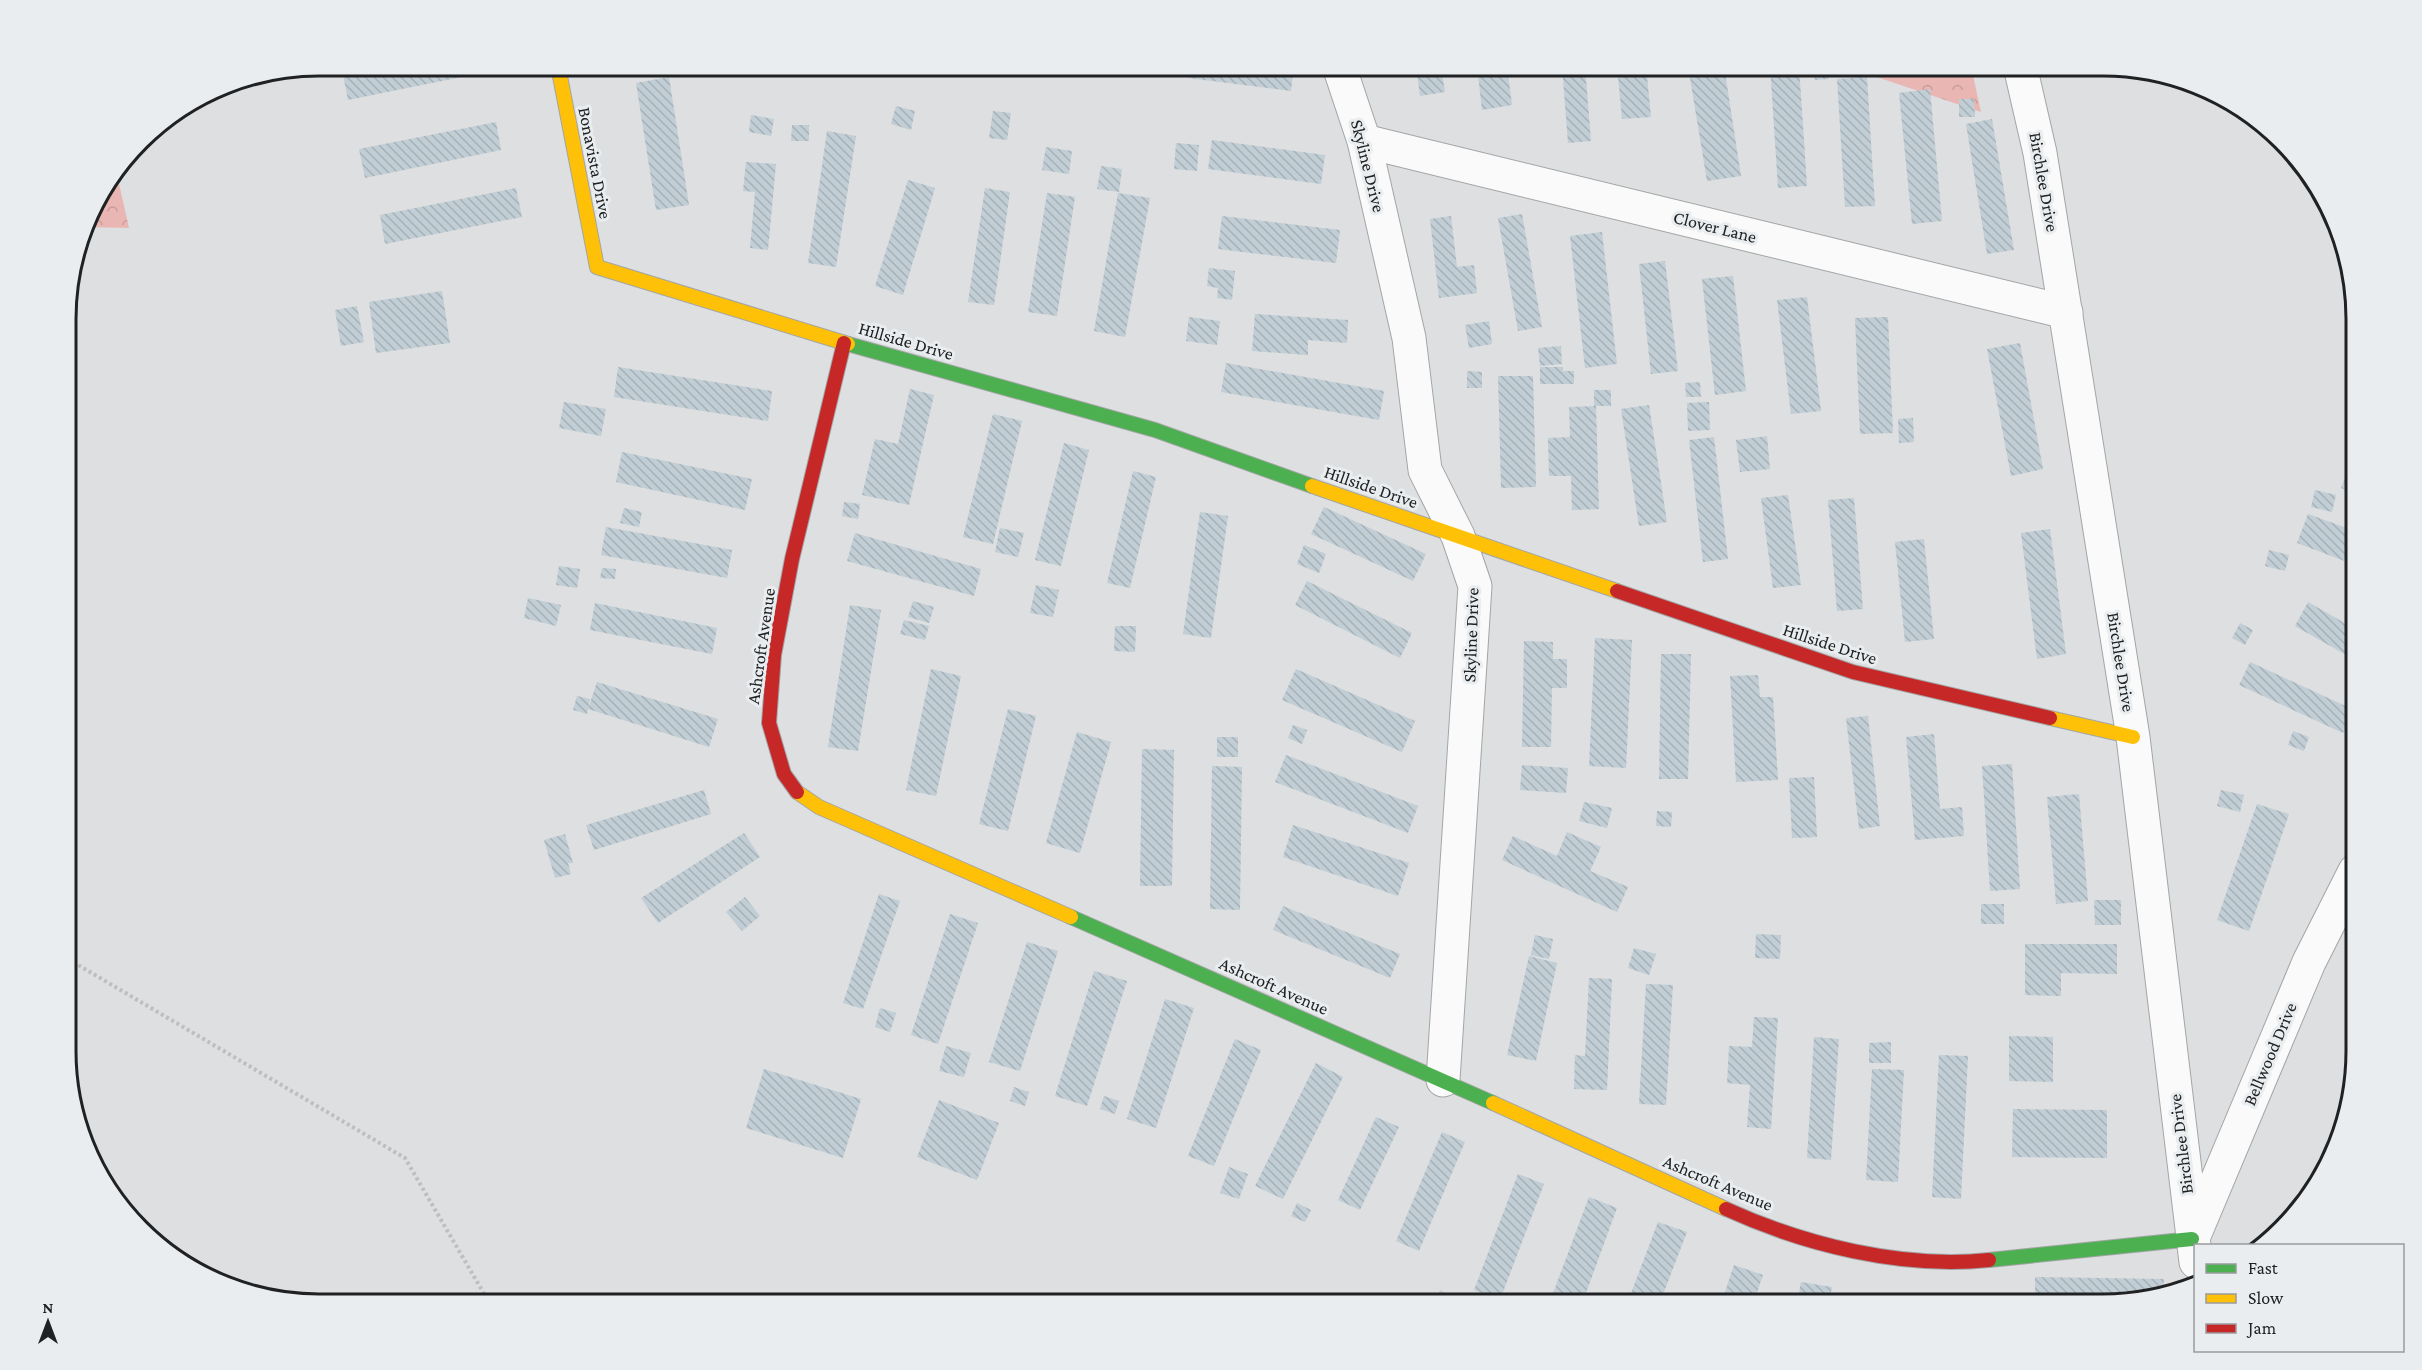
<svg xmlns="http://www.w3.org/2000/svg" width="2422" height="1370" font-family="'Crimson Pro',serif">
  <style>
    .forest { fill: url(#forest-crowns) }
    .building { fill: url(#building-back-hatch) }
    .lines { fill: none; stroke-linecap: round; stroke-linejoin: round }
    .street-casing { stroke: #a3a5a6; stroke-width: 35 }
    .fast-casing { stroke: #a3a5a6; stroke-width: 16 }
    .slow-casing { stroke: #a3a5a6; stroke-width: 16 }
    .jam-casing { stroke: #a3a5a6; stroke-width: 16 }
    .path { stroke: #bebebe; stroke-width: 4; stroke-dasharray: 3 3; stroke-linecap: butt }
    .street { stroke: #fafafa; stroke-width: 33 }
    .fast { stroke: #4caf50; stroke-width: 14 }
    .slow { stroke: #ffc107; stroke-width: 14 }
    .jam { stroke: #c62828; stroke-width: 14 }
    .labels { text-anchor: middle; stroke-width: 6; stroke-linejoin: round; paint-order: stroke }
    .street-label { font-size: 18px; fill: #202122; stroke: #e9edef }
    .rim { fill: none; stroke: #202122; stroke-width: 3 }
  </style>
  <defs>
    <pattern id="forest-crowns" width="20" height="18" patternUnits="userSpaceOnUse" patternTransform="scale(1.5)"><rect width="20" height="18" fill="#e9b6b3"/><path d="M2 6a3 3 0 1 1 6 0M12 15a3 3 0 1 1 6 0" fill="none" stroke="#c89c9a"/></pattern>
    <pattern id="building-back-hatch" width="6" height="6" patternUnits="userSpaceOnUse" patternTransform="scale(1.5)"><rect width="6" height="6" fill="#c1ced5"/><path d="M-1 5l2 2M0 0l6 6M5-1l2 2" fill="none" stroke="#a6b1b7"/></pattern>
  </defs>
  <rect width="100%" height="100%" fill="#dddfe1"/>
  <g class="forest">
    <polygon points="1844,66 1971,66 1981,112"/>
    <polygon points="117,175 129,228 86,227 92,207"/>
  </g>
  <g class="building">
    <polygon points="359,66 485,66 486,72 348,100 342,69"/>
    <polygon points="1190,66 1294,66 1291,91 1188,78"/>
    <polygon points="1416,66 1441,66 1445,92 1420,96"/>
    <polygon points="1477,66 1507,66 1512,105 1482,110"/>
    <polygon points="1562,66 1585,66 1591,141 1568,143"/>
    <polygon points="1617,66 1646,66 1651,117 1622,119"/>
    <polygon points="1688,66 1724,66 1741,176 1707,181"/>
    <polygon points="1770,66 1799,66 1807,186 1778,188"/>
    <polygon points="1813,66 1827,66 1829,79 1815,80"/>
    <polygon points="669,77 689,205 656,210 636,83"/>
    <polygon points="1867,77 1875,206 1845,207 1837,79"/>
    <polygon points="1930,89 1942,221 1912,224 1899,93"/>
    <polygon points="1959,99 1974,99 1975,117 1959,117"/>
    <polygon points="896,106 915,111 911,130 891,124"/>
    <polygon points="993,111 1011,113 1007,140 989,138"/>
    <polygon points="751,115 774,119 771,136 749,132"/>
    <polygon points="1992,119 2014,250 1987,254 1966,124"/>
    <polygon points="496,122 501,150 365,178 359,149"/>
    <polygon points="792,125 809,125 809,141 791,141"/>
    <polygon points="827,131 856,136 836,267 808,263"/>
    <polygon points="1212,140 1325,155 1321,184 1208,169"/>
    <polygon points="1176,143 1199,145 1197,171 1174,169"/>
    <polygon points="1046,147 1072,151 1069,174 1042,170"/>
    <polygon points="746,162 776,164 768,250 750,248 755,192 743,191"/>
    <polygon points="1101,166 1122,169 1119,192 1097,189"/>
    <polygon points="908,180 935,188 903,295 875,286"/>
    <polygon points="516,188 522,217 385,244 380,215"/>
    <polygon points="985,188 1010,192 994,305 968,302"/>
    <polygon points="1047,193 1075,197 1057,316 1028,312"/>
    <polygon points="1118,193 1150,198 1125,337 1094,331"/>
    <polygon points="1522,214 1542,327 1518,331 1498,218"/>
    <polygon points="1222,216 1340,230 1336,263 1218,249"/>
    <polygon points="1451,216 1457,267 1474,265 1477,293 1439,298 1430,219"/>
    <polygon points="1602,232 1617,364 1585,368 1570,236"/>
    <polygon points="1665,261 1678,371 1651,374 1639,264"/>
    <polygon points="1209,268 1235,271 1232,300 1217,298 1218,288 1207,286"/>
    <polygon points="1733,276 1746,391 1715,395 1702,279"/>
    <polygon points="442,291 450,343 376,353 369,302"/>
    <polygon points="1807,297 1821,411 1791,414 1777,300"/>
    <polygon points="357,306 364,342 341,346 335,310"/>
    <polygon points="1255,314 1348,320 1347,343 1308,340 1308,355 1252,351"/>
    <polygon points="1189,317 1220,321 1217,345 1186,341"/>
    <polygon points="1888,317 1893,433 1860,434 1855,318"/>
    <polygon points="1489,321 1492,344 1469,348 1465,325"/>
    <polygon points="2020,343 2043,469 2011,476 1987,349"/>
    <polygon points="1561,346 1562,364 1540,366 1538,348"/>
    <polygon points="1226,363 1384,391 1379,420 1221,392"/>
    <polygon points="618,367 772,391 768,421 614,397"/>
    <polygon points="1540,367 1563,367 1563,371 1574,371 1574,384 1540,384"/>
    <polygon points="1467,371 1482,372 1482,388 1467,388"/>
    <polygon points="1498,376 1533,376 1536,487 1501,488"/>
    <polygon points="1700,382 1701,397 1686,397 1685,383"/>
    <polygon points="910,389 934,395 909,505 862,495 875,439 898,444"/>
    <rect x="1594" y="390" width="17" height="16"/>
    <polygon points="564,402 606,409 601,436 559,428"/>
    <polygon points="1709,402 1710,430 1688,431 1687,403"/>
    <polygon points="1649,405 1667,522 1639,526 1621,409"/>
    <polygon points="1596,406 1599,509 1572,510 1571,476 1549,476 1548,438 1570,437 1569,407"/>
    <polygon points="993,414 1022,421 993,544 963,537"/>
    <polygon points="1913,418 1914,442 1899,443 1898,419"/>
    <polygon points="1767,436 1770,469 1740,472 1736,440"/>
    <polygon points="1714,437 1728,559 1703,562 1689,440"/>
    <polygon points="1064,443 1089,450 1061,566 1035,560"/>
    <polygon points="622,452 752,479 745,510 616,482"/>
    <polygon points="2351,462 2355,464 2355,494 2341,488"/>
    <polygon points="1133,471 1156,477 1130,588 1107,583"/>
    <polygon points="2315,490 2336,495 2332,512 2311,507"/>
    <polygon points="1788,495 1801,585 1773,588 1761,498"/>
    <polygon points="1854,498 1863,609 1837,611 1828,500"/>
    <polygon points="844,502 860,504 858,519 842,516"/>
    <polygon points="1324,507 1426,554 1413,581 1311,534"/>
    <polygon points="624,508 642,512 639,527 620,523"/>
    <polygon points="1200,512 1228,516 1211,638 1183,634"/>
    <polygon points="2308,514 2355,531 2355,565 2297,543"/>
    <polygon points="606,527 732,550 727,578 601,555"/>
    <polygon points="1000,528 1024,533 1018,557 995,552"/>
    <polygon points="2050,529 2066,654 2037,659 2021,533"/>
    <polygon points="855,533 981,569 974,596 847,561"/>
    <polygon points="1924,539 1934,639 1905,642 1895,542"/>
    <polygon points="1304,545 1326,554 1319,573 1297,564"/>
    <polygon points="2269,550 2289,555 2285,571 2265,566"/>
    <polygon points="559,566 580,569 577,588 556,585"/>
    <polygon points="602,568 616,569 615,579 600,578"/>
    <polygon points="1307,581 1412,633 1400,658 1295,605"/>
    <polygon points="1036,585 1059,590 1053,617 1030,613"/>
    <polygon points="528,598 561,605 556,626 524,618"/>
    <polygon points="913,601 934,607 929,623 908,617"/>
    <polygon points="2308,602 2355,629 2355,660 2295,626"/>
    <polygon points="595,603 717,628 712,654 590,630"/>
    <polygon points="850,605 881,610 858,751 828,747"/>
    <polygon points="904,620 929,626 925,640 900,634"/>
    <polygon points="2240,623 2253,630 2245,645 2232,638"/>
    <polygon points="1115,626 1136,626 1135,652 1114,651"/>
    <polygon points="1595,638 1632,640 1626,768 1589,766"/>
    <polygon points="1524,641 1553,642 1553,659 1567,659 1567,688 1552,688 1551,747 1522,747"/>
    <polygon points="1661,654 1691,654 1688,779 1659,779"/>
    <polygon points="2250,662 2354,710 2343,733 2239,685"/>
    <polygon points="931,669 961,676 936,796 906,790"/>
    <polygon points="1296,669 1415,721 1402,752 1282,700"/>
    <polygon points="1758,675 1760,697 1773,697 1778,780 1736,782 1730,676"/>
    <polygon points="597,682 718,719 709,747 588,709"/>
    <polygon points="577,696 590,699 587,714 573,710"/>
    <polygon points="1008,709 1036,716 1008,831 979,824"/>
    <polygon points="1868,716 1880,826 1859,829 1846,718"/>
    <polygon points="1293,725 1307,730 1302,744 1288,738"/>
    <polygon points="2293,731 2309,737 2304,751 2288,745"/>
    <polygon points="1077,732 1111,742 1080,853 1046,843"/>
    <polygon points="1934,734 1940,809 1962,807 1964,836 1915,840 1906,737"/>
    <rect x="1217" y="737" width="21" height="20"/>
    <polygon points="1142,749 1174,750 1172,886 1140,886"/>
    <polygon points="1286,755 1418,806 1408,833 1275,782"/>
    <polygon points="2012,764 2020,889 1990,891 1982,766"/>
    <polygon points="1522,765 1568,768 1566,793 1520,790"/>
    <polygon points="1212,766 1242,767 1240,910 1210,909"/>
    <polygon points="1814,777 1817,837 1792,838 1789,778"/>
    <polygon points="704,790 711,814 594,850 586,825"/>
    <polygon points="2221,790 2244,795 2240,812 2217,806"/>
    <polygon points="2079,794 2088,901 2056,904 2047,797"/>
    <polygon points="1584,802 1612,808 1607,828 1579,821"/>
    <polygon points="2257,804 2289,814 2249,931 2217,920"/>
    <polygon points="1657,811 1672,812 1671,827 1656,826"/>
    <polygon points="1293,825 1409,863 1398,896 1283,857"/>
    <polygon points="1567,832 1601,847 1590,871 1628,887 1617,912 1502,860 1513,836 1557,856"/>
    <polygon points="744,833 760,857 658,923 641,898"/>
    <polygon points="565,834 573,863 568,863 571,874 555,878 544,840"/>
    <polygon points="879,894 900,901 863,1009 843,1003"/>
    <polygon points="745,897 760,916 742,931 726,912"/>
    <polygon points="2094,900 2121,900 2121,925 2095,925"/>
    <rect x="1981" y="904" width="23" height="20"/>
    <polygon points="1283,906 1400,954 1390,978 1273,930"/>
    <polygon points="950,914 978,923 938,1044 911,1035"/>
    <polygon points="1756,934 1781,935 1780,959 1755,958"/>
    <polygon points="1535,935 1553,939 1549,959 1531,955"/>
    <polygon points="1027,942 1058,951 1020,1071 989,1062"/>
    <polygon points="2025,944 2117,944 2117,974 2061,973 2061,996 2025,995"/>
    <polygon points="1634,948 1656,954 1649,975 1628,968"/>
    <polygon points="1529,956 1557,963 1536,1061 1507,1055"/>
    <polygon points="1094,971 1127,981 1087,1106 1055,1096"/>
    <polygon points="1589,978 1612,979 1607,1090 1574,1089 1575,1055 1585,1056"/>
    <polygon points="1646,984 1673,985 1666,1105 1639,1104"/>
    <polygon points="1165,999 1194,1008 1156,1128 1127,1119"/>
    <polygon points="880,1008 896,1013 890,1032 875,1027"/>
    <polygon points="1754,1017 1778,1018 1771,1129 1747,1127 1750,1085 1727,1083 1729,1046 1752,1047"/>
    <polygon points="2009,1036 2053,1037 2053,1082 2009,1081"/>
    <polygon points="1814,1037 1839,1039 1831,1160 1807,1158"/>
    <polygon points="1235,1039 1261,1050 1214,1166 1188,1156"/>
    <polygon points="1891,1042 1891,1063 1869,1063 1869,1043"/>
    <polygon points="946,1046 971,1053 964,1077 939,1071"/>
    <polygon points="1939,1055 1968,1056 1961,1199 1932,1197"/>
    <polygon points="1316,1063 1343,1077 1283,1199 1255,1186"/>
    <polygon points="764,1069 861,1099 843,1158 746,1128"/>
    <polygon points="1872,1069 1904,1070 1898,1182 1866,1180"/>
    <polygon points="1014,1087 1029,1092 1025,1106 1010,1101"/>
    <polygon points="1104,1096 1119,1101 1115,1114 1100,1109"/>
    <polygon points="939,1100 999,1123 977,1180 917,1157"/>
    <polygon points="2013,1109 2107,1110 2107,1158 2012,1157"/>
    <polygon points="1376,1117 1399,1127 1360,1210 1338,1200"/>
    <polygon points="1442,1132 1465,1142 1419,1251 1396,1241"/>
    <polygon points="1229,1167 1248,1174 1239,1199 1220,1193"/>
    <polygon points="1518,1174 1544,1184 1500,1300 1474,1290"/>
    <polygon points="1589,1197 1617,1208 1582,1304 1549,1304"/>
    <polygon points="1297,1203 1311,1210 1305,1222 1291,1216"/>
    <polygon points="1658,1222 1687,1232 1662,1297 1679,1304 1627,1304"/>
    <polygon points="1734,1265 1763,1275 1753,1304 1721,1304"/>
    <polygon points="2035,1277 2164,1279 2163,1295 2118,1303 2035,1303"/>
    <polygon points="1801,1282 1832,1287 1829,1304 1797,1304"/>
    <polygon points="1440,1290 1454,1298 1451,1304 1433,1304"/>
  </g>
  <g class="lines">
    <g class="street-casing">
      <g id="street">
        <polyline points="1339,66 1364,141 1409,338 1425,470 1458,536 1475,586 1443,1080"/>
        <polyline points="2020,66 2040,153 2133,737 2196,1262"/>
        <polyline points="1364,141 2066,312"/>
        <polyline points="2193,1238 2309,962 2355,871"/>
      </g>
    </g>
    <g class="fast-casing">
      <g id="fast">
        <polyline points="848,344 1155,430 1312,486"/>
        <polyline points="1071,917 1493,1103"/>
        <polyline points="1989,1260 2192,1239"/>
      </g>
    </g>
    <g class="slow-casing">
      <g id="slow">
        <polyline points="558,66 597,267 848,344"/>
        <polyline points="1312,486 1617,591"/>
        <polyline points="2050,718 2133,737"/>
        <polyline points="797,792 819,807 1071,917"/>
        <polyline points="1493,1103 1726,1209"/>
      </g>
    </g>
    <g class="jam-casing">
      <g id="jam">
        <polyline points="1617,591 1853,672 2050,718"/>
        <polyline points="797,792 784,774 769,723 774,655 792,559 844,343"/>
        <path d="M1726,1209C1805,1245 1902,1269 1989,1260"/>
      </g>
    </g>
    <polyline class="path" points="68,959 405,1158 490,1304"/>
    <use href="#street" class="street"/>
    <use href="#fast" class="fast"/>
    <use href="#slow" class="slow"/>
    <use href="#jam" class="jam"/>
  </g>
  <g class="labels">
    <g class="street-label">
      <text transform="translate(595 163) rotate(79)" y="6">Bonavista Drive</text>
      <text transform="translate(1368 166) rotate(76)" y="6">Skyline Drive</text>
      <text transform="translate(2044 182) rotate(80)" y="6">Birchlee Drive</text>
      <text transform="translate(1715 227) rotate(14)" y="6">Clover Lane</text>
      <text transform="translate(906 341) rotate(16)" y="6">Hillside Drive</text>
      <text transform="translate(1371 487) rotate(19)" y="6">Hillside Drive</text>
      <text transform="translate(1471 635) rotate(-88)" y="6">Skyline Drive</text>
      <text transform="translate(1830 644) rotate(18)" y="6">Hillside Drive</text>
      <text transform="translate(761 646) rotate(-82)" y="6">Ashcroft Avenue</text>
      <text transform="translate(2121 662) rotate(81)" y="6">Birchlee Drive</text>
      <text transform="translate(1274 986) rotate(24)" y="6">Ashcroft Avenue</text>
      <text transform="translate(2270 1054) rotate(-67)" y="6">Bellwood Drive</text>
      <text transform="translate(2181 1144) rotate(-97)" y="6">Birchlee Drive</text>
      <text transform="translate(1718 1183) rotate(23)" y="6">Ashcroft Avenue</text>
    </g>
  </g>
  <path d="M0 0H2422V1370H0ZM319 76H2103A243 243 0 0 1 2346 319V1051A243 243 0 0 1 2103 1294H319A243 243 0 0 1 76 1051V319A243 243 0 0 1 319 76Z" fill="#e9edef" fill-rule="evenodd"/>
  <path class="rim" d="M319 76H2103A243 243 0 0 1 2346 319V1051A243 243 0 0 1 2103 1294H319A243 243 0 0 1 76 1051V319A243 243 0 0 1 319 76Z"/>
  <rect x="2194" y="1244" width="210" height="108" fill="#e9edef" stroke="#999b9d" stroke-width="1.5"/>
  <rect x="2206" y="1264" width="30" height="9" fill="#4caf50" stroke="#999b9d" stroke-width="1.5"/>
  <text x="2248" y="1274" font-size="18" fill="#202122">Fast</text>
  <rect x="2206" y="1294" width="30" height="9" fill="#ffc107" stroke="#999b9d" stroke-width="1.5"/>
  <text x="2248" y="1304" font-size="18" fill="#202122">Slow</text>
  <rect x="2206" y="1324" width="30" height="9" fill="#c62828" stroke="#999b9d" stroke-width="1.5"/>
  <text x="2248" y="1334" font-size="18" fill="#202122">Jam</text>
  <g transform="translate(48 1322)" stroke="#e9edef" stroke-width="4.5" paint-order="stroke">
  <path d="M0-4.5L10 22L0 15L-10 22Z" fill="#202122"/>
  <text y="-9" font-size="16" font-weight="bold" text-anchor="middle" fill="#202122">N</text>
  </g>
</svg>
